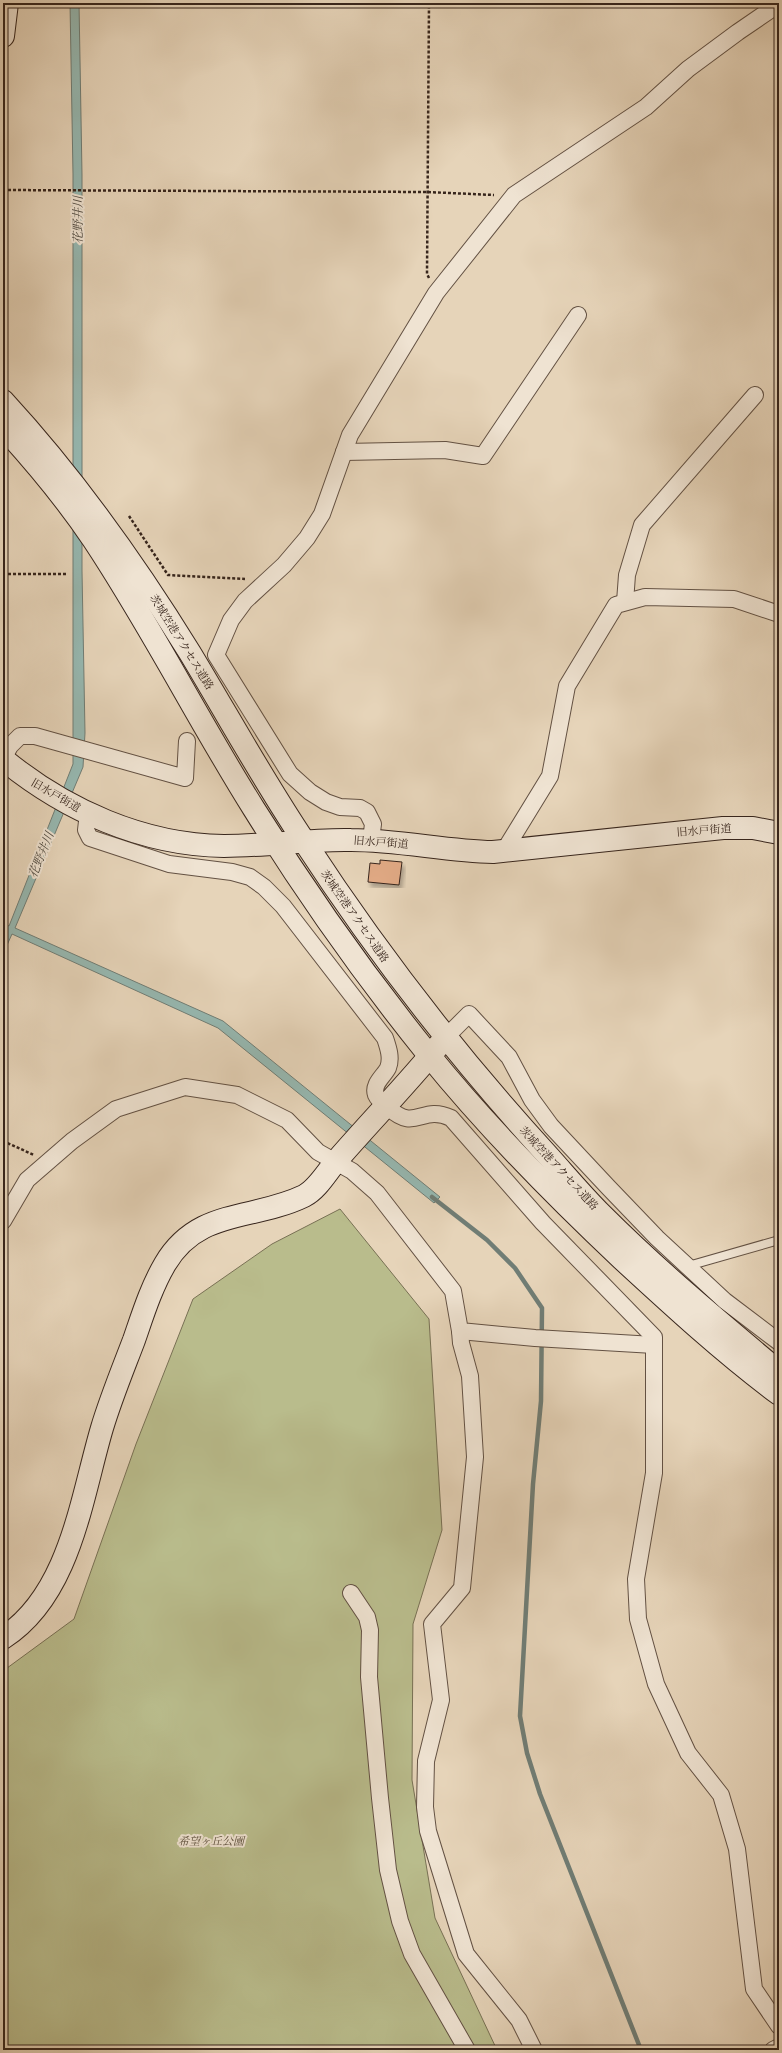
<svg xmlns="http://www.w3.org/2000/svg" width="782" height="2053" font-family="'Libre Caslon Text','Noto Serif JP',serif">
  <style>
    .green { fill: #b9bc8c; stroke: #787054 }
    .water { fill: #96b8b1; stroke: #707d75 }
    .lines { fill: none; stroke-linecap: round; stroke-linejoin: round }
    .stream { stroke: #707d75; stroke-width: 4.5 }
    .building { fill: #e0a984; stroke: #37251c; filter: url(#shadow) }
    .lane-casing { stroke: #635143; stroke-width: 10 }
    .street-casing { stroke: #635143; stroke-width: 18 }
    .secondary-casing { stroke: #37251c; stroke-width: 24 }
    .path { stroke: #37251c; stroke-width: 2.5; stroke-dasharray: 3 2; stroke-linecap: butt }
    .lane { stroke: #efe3d2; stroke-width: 8 }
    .street { stroke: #efe3d2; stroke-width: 16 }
    .secondary { stroke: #efe3d2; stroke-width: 22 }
    .labels { text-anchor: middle; stroke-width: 4; stroke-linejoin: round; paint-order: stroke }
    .street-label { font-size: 11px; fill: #37251c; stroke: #efe3d2 }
    .park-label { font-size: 11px; font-style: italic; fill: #584b38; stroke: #efe3d2 }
    .water-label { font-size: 12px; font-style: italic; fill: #4f4a41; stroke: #efe3d2 }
  </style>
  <defs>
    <filter id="shadow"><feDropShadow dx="2.5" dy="4.5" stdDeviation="2" flood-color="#0004"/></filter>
  </defs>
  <rect width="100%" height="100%" fill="#e6d4b9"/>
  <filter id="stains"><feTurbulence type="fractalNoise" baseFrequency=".005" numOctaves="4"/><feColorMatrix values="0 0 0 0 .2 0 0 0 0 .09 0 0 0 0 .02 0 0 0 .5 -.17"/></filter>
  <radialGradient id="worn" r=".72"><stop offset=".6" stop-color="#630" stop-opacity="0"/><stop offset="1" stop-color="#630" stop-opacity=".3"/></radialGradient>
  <polygon class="green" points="340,1209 429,1319 442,1530 413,1624 412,1780 435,1918 497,2050 3,2050 3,1671 74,1619 136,1444 193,1299 272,1244"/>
  <polygon class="water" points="70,3 79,3 82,175 82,571 85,733 83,767 15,928 223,1021 440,1197 434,1203 218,1028 12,934 3,954 3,939 6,931 3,930 3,923 9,926 73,764 73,174"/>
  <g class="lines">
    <polyline class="stream" points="432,1197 487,1240 515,1268 542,1308 541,1401 533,1484 520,1716 527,1753 540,1794 641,2050"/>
  </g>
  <polygon class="building" points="380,860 402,862 399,885 368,882 370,863 380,864"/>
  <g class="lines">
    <g class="lane-casing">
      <polyline id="lane" points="688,1266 779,1240"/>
    </g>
    <g class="street-casing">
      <g id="street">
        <polyline points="344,452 445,450 483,456 578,315"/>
        <polyline points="625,602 627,575 642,525 755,395"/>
        <polyline points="3,759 10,746 20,736 35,736 185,778 187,741"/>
        <path d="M88,813L86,830L90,838L169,864L232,872L250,877L264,887L283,906L385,1038C388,1047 392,1058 388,1068C384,1076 372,1084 376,1095C378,1100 385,1105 389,1108C416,1133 421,1104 451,1118L543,1223L654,1337V1473L636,1579L638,1619L656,1684L688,1753L721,1795L737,1849L754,1989L779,2026"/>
        <polyline points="371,840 373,824 367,812 360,808 340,807 326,802 310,792 290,774 216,655 231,620 245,601 284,565 307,538 322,514 350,435 436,293 514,195 646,107 688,69 738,32 779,4"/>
        <polyline points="504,851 550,776 567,686 616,605 645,597 734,599 779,614"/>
        <polyline points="445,1038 469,1014 509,1057 532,1100 551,1126 608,1187 657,1238 725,1301 779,1342"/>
        <polyline points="3,1221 27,1180 72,1141 116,1109 185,1087 237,1095 287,1120 318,1152 352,1171 377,1193 453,1291 460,1331 535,1338 654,1345"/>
        <polyline points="460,1331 461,1343 470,1376 475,1457 462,1588 432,1624 441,1700 426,1761 425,1807 428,1831 466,1954 519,2020 534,2050"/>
        <polyline points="351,1593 367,1617 370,1630 369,1677 380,1798 388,1870 400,1921 412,1954 467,2050"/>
        <polyline points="773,2050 779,2047"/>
      </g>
    </g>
    <g class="secondary-casing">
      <g id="secondary">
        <polyline points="3,36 7,3"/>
        <path d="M3,401C74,478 135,564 190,653C228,716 263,780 304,841C377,953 459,1059 550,1158C567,1177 583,1196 601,1214C657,1270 718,1321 779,1372"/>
        <path d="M3,427C35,462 66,499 93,539C151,626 198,720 254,809C307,894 365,976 428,1054C487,1127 554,1195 622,1259C673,1306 724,1353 779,1394"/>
        <path d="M3,759C65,810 143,845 224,846C267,846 309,839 351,840C399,840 446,851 493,852L723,828H753L779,833"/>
        <path d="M3,1638C70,1595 81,1499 102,1428C111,1398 123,1369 134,1340C143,1314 151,1288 165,1264C198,1208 252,1221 304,1196C318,1189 328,1170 338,1159C371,1121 407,1084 439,1045"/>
      </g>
    </g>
    <g class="path">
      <polyline points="3,190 427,192 494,195"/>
      <polyline points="429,278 427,274 429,3"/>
      <polyline points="129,516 168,575 245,579"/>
      <polyline points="3,574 66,574"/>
      <polyline points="3,1141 34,1155"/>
    </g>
    <use href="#lane" class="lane"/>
    <use href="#street" class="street"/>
    <use href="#secondary" class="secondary"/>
  </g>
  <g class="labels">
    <g class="street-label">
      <text transform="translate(182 642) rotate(58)" y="4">茨城空港アクセス道路</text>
      <text transform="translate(56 795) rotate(30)" y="4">旧水戸街道</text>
      <text transform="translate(704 830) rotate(-4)" y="4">旧水戸街道</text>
      <text transform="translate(381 842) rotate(4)" y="4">旧水戸街道</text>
      <text transform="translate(355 916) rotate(55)" y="4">茨城空港アクセス道路</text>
      <text transform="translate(559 1168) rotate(47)" y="4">茨城空港アクセス道路</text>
    </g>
    <g class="park-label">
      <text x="211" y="1845">希望ヶ丘公園</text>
    </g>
    <g class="water-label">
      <text transform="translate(78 220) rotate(-90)" y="4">花野井川</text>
      <text transform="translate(41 855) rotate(-68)" y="4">花野井川</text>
    </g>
  </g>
  <rect width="782" height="2053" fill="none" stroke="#e6d4b9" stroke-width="16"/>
  <rect x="4" y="4" width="774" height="2045" fill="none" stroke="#37251c" stroke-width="2"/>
  <rect x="8" y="8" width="766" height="2037" fill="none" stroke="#37251c"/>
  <rect width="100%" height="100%" filter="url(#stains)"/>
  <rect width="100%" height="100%" fill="url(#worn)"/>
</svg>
